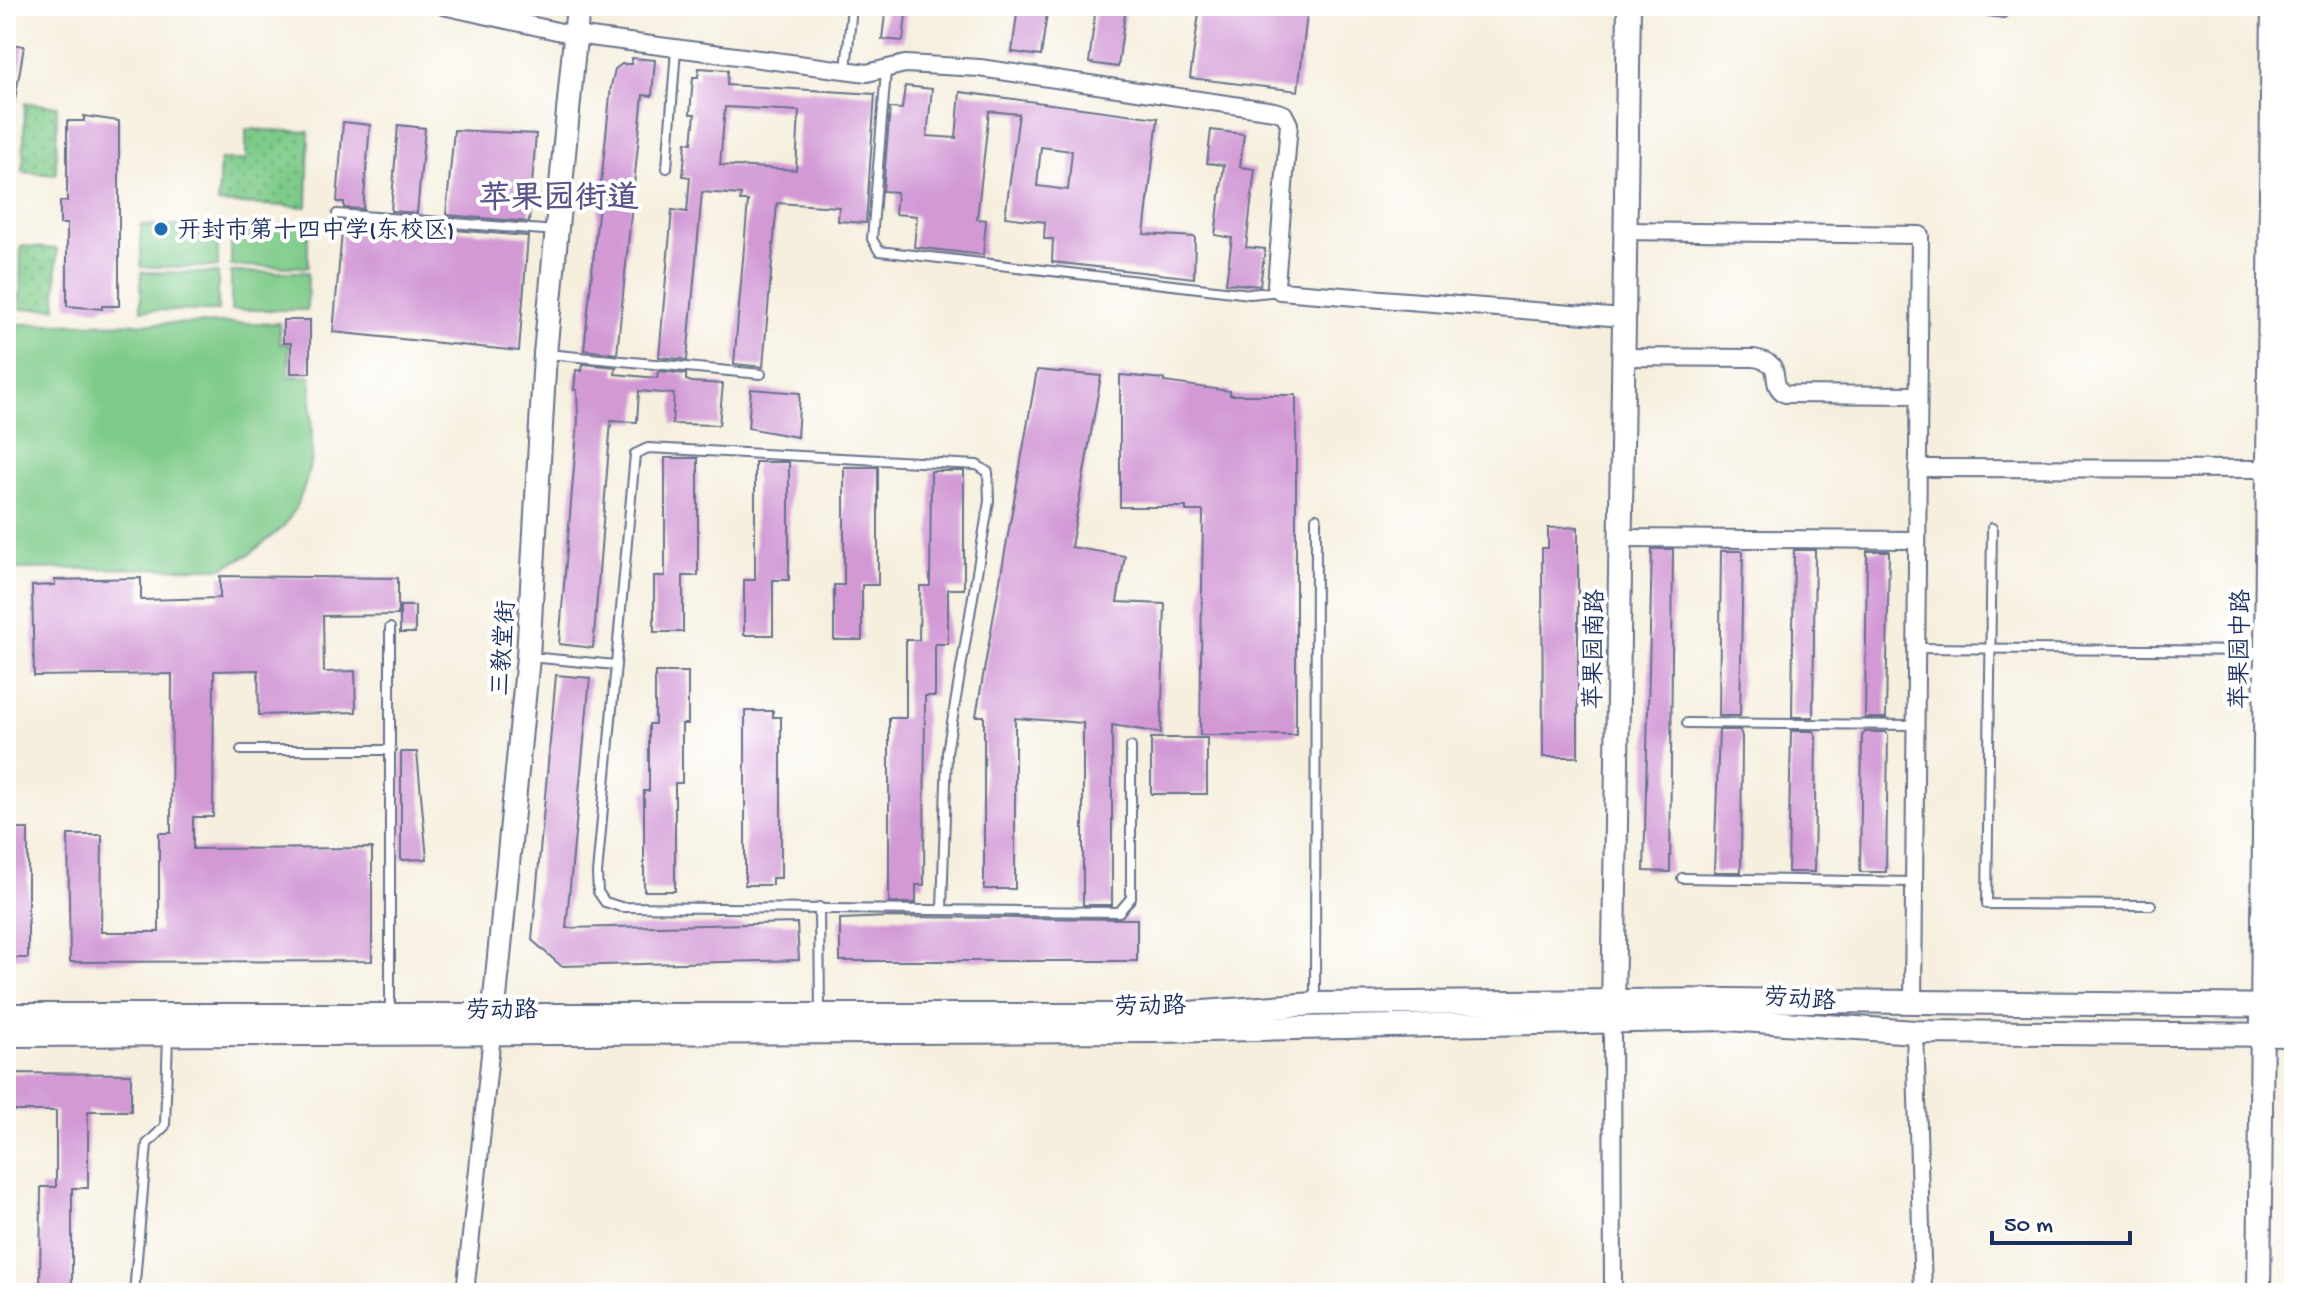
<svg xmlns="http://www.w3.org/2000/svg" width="2300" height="1299" font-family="'Gochi Hand','LXGW WenKai TC',sans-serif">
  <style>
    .grass { fill: url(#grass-dots); stroke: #4c7d74; stroke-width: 2 }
    .garden { fill: #7ecb89; stroke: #4c7d74; stroke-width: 2 }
    .building { fill: #d299d5; fill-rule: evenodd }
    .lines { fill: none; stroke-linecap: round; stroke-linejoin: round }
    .lane-casing { stroke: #68728b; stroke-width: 12 }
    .street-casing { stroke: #68728b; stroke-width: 20 }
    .secondary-casing { stroke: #68728b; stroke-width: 26 }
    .lane { stroke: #fff; stroke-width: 8 }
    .street { stroke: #fff; stroke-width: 16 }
    .secondary { stroke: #fff; stroke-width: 22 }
    .poi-dot { fill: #1f6fb2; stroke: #fff; stroke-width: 3 }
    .labels { text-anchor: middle; stroke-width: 8; stroke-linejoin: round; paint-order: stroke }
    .poi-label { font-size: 24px; fill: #1b2f5e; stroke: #fff; text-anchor: start }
    .street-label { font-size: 24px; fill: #1b2f5e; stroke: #fff }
    .district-label { font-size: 32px; font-weight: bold; fill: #5b5488; stroke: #fff }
  </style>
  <defs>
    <pattern id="grass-dots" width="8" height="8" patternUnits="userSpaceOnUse" patternTransform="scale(2)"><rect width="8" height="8" fill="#7ecb89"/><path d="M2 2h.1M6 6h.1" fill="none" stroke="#66a573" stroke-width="1.8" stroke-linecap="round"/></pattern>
  </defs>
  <rect width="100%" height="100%" fill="#fff"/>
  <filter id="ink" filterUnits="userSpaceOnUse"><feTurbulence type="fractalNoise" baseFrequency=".0125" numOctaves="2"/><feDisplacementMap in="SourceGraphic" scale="16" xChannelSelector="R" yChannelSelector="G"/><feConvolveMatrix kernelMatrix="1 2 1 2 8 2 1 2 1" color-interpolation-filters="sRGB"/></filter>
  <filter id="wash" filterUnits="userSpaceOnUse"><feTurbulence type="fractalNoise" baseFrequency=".006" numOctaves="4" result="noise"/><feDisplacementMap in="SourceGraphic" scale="32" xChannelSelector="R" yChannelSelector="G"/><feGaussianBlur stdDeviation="1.8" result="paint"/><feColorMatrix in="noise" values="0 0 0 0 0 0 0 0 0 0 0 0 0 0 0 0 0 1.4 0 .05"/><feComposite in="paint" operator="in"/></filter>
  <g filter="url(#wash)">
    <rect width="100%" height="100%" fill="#f6efde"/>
    <g class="grass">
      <polygon points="6,102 14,102 12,171 6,171"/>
      <polygon points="25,103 57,106 56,175 23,172"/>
      <polygon points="246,129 309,132 307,207 218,203 220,160 246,160"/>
      <polygon points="21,246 57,249 56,308 20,309"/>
    </g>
    <g class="garden">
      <polygon points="141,225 218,226 218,267 141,267"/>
      <polygon points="231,225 308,225 308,267 231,266"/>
      <polygon points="141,272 218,273 218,311 141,310"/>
      <polygon points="231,272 308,272 307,310 231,310"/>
      <polygon points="279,323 280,344 289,344 289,376 311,376 312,458 305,485 296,508 283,527 250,554 222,568 6,569 6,324"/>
    </g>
    <g id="blocks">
      <g class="building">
        <polygon points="886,6 907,6 903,41 882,39"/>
        <polygon points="1018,6 1048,6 1041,56 1012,52"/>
        <polygon points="1096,6 1126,6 1118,67 1089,63"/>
        <polygon points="1200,6 1308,6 1298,91 1190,78"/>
        <polygon points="6,43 24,46 14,106 6,105"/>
        <polygon points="632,58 655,60 652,96 643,95 617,354 584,350 611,86 615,69 622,64 632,64"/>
        <path d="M699,68L728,70L727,85L875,94L866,223L838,221L839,207L777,203L763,367L734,364L748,201H740L741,195L702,192L687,360L659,357L672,210L687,212L690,177L683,176L686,142L692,143L695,114H690L693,77H698ZM725,107L799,111L796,170L720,165Z"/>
        <path d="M905,86L932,89L927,136L956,138L960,92L1158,118L1144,234L1195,237L1194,278L1052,262L1053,239H1044L1045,222L1005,217L1019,114L989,111L977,219L986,220L983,255L914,247L917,216L895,214L897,192L883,191L890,108L902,109ZM1041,147L1072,151L1068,190L1037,186Z"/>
        <polygon points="84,116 119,121 119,306 102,306 102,309 67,306 67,224 60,224 60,201 67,201 67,121 84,121"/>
        <polygon points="343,122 370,125 363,209 344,208 344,202 337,202"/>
        <polygon points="398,125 425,128 417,213 391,211"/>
        <polygon points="454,130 536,134 529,222 446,215"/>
        <polygon points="1211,130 1244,134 1240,167 1255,169 1246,247 1265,249 1260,286 1226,283 1232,238 1215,235 1224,165 1207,163"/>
        <polygon points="343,221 528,236 519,351 333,332"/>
        <polygon points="283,320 310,320 310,373 291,373 291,343 283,343"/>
        <polygon points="583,364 616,367 615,374 657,378 658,371 686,374 686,380 692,382 723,384 719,425 672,424 674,394 639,391 637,422 611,421 593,648 559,644 578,420 577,390 574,390 576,370 582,371"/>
        <polygon points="1037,370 1101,376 1071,547 1125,556 1117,602 1165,604 1161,733 1112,725 1112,905 1083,905 1083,723 1015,718 1015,889 984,889 984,716 976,716"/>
        <polygon points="1120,375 1164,379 1164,382 1230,391 1230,395 1296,395 1296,735 1200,735 1203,511 1186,511 1186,507 1120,507"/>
        <polygon points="751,389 800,393 797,437 748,428"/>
        <polygon points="665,458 698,458 698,576 683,576 683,632 654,632 654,576 665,576"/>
        <polygon points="755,462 789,462 789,580 773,580 773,635 744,635 744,580 755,580"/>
        <polygon points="844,467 878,467 878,585 862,585 862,640 834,640 834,585 844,585"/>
        <polygon points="931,471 964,471 964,589 948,589 948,644 935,644 935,696 925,696 924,885 916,885 916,903 889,903 889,718 906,718 906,640 919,640 920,586 930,586"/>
        <polygon points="1578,527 1578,757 1543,757 1542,548 1548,548 1548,528"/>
        <polygon points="1652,549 1673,549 1670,872 1644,871"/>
        <polygon points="1794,550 1815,550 1813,717 1792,717"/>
        <polygon points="1721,551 1743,551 1740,716 1719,716"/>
        <polygon points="1867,551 1889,551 1886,718 1865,718"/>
        <polygon points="220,576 398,578 398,615 323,616 324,672 355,671 356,712 259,715 258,670 214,671 213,817 193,817 193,849 372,848 372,961 70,962 68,835 102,835 101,932 159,932 159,833 171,833 172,674 34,676 32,586 55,585 55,580 141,578 141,600 220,598"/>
        <rect x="400" y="606" width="15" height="27"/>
        <polygon points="655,672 688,672 688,724 682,724 682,783 675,783 675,891 644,891 644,791 649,791 649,724 655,724"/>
        <polygon points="556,675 590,678 566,928 797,923 799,960 561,966 532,940"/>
        <polygon points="745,711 773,711 773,717 781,717 781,878 772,878 772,885 745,885"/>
        <polygon points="1719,730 1740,730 1742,737 1741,872 1714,872"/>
        <polygon points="1791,731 1813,731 1816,736 1814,872 1788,872"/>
        <polygon points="1865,732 1886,732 1888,736 1886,872 1860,872 1862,736"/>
        <rect x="1151" y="738" width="56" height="56"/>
        <polygon points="401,752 417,752 427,859 401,860"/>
        <rect x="6" y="829" width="22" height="129"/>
        <polygon points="889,917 1137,919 1137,961 840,961 840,919"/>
        <polygon points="6,1073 131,1074 131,1111 88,1111 88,1188 72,1188 72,1293 40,1293 41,1187 56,1187 56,1111 6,1111"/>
      </g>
    </g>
  </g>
  <g filter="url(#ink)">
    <use href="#blocks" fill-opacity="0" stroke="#68728b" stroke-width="2"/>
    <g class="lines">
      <g class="lane-casing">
        <g id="lane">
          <polyline points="1954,6 2003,13"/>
          <polyline points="846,70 852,6"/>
          <polyline points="886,71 872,239 879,251 1250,294 1280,291"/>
          <polyline points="667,168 676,49"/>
          <polyline points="337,214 556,231"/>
          <polyline points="547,354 761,374"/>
          <polyline points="1992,528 1987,904 2151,905"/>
          <polyline points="390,628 390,1011"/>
          <polyline points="1915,648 2264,651"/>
          <polyline points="529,657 616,665"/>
          <polyline points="1687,723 1914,725"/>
          <polyline points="241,750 391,750"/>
          <polyline points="1682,878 1912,882"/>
          <polyline points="819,907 820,1014"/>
          <polyline points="942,909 947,752 989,501 988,472 977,465 648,448 635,454 597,874 598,892 605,902 621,907 1119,912 1131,898 1131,747"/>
          <polyline points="1315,1001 1316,518"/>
          <polyline points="134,1293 147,1144 165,1126 168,1036"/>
          <polyline points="723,1293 723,1292"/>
        </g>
      </g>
      <g class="street-casing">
        <g id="street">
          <polyline points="443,6 575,35 867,73 905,64 980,68 1274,111 1284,114 1289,124 1276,285 1280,291 1623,318"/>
          <polyline points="1624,231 1920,235 1913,1001"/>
          <path d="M1623,357L1754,358C1789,364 1765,382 1785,394L1918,395"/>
          <polyline points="1917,468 2267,469"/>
          <polyline points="1620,538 1916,540"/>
          <polyline points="1612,1020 1613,1293"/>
          <polyline points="1915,1032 1923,1293"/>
          <polyline points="465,1293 492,1035"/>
        </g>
      </g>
      <g class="secondary-casing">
        <g id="secondary">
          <polyline points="1613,1013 1629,6"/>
          <polyline points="6,1015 1160,1015 1315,1004 1727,1000 2294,1006"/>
          <polyline points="2277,1020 2290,6"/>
          <polyline points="492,1029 528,657 545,354 578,6"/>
          <polyline points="6,1035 1159,1031 1727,1019 1915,1032 2294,1035"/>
          <polyline points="2259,1293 2273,6"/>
        </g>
      </g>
      <use href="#lane" class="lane"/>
      <use href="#street" class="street"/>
      <use href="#secondary" class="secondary"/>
    </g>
  </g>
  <circle class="poi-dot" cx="161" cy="229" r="8"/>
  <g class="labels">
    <g class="poi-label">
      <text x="177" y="237">开封市第十四中学(东校区)</text>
    </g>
    <g class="street-label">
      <text transform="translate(502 648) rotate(-86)" y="8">三教堂街</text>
      <text transform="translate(1593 649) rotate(-89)" y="8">苹果园南路</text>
      <text transform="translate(2239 649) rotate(-89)" y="8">苹果园中路</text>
      <text transform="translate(1800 998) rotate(4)" y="8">劳动路</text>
      <text transform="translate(1150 1005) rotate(-1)" y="8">劳动路</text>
      <text x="502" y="1017">劳动路</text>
    </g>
    <g class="district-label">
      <text x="559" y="207">苹果园街道</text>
    </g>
  </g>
  <rect width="2300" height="1299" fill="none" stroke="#fff" stroke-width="32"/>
  <path d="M1992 1231v12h138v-12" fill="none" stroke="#1b2f5e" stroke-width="4"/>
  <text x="2004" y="1231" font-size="24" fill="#1b2f5e" stroke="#ffffff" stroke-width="6" paint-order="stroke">50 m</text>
</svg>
